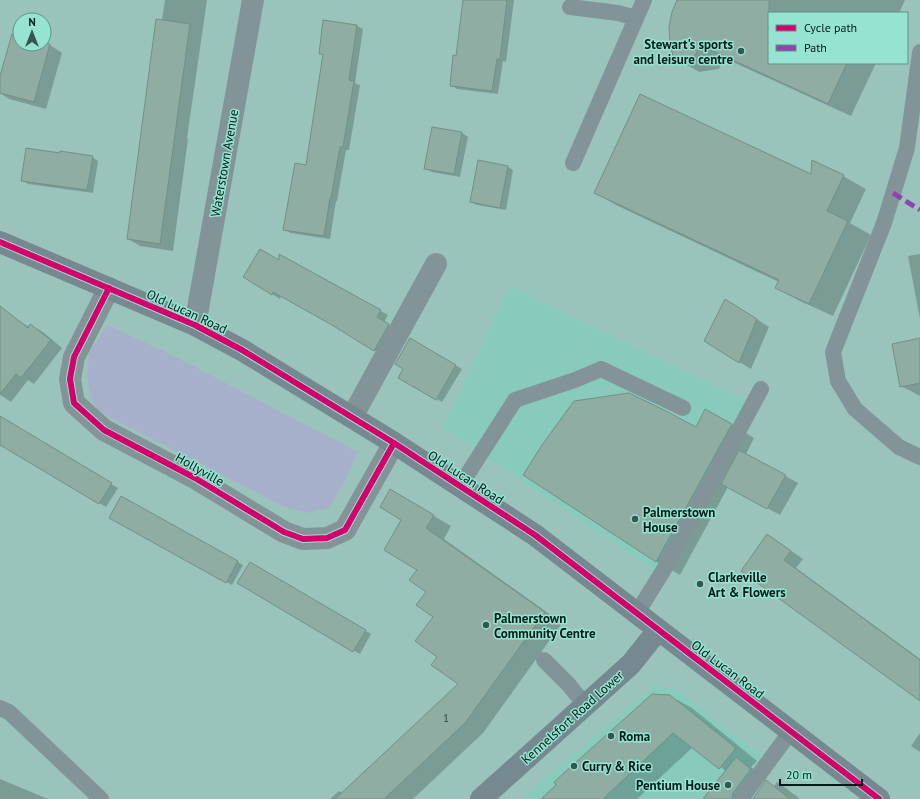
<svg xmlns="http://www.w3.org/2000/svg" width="920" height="799" font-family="'PT Sans',sans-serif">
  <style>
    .built { fill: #88cbbd }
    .grass { fill: #a7b0ca }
    .shadow { fill: #0003 }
    .building { fill: #8fada3; stroke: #719086 }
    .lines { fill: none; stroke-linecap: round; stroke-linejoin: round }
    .lane { stroke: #839499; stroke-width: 16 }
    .street { stroke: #839499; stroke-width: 22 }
    .secondary { stroke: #768890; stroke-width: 22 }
    .quiet { stroke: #8e44ad; stroke-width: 5; stroke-dasharray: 10 5; stroke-linecap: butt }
    .cycleway-casing { stroke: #96e3d2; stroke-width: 8 }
    .cycleway { stroke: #d6006c; stroke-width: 6 }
    .poi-dot { fill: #365750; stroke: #96e3d2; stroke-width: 1.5 }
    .labels { text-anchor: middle; stroke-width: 3; stroke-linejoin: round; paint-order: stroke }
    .number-label { font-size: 11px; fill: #244039 }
    .poi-label { font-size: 13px; font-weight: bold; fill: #001c16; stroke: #96e3d2; text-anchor: start }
    .street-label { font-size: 13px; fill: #001c16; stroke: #96e3d2 }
  </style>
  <rect width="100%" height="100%" fill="#9ac4bb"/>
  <g class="built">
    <polygon points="509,286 759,407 665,577 443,428"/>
    <polygon points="654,686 676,689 772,764 749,799 521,799"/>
  </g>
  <polygon class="grass" points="108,325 178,358 358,452 342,487 328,508 309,513 284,507 100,412 92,402 87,377 89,352"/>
  <g class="shadow">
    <polygon points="165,0 207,0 187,138 188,139 173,251 140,246 128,239"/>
    <polygon points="465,0 514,0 506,62 503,61 498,94 457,89 451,85 457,57"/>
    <polygon points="678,0 905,0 899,13 769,13 769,63 876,63 851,116 724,58 719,69 699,72 675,58"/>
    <polygon points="357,26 363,29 355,83 360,85 349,150 346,150 337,201 336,201 330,239 290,233 284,229 307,167 324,56 320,53"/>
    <polygon points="20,37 20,44 44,44 50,45 62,53 46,109 9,99 0,93 0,80"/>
    <polygon points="462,133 468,137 460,177 432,172 426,168"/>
    <polygon points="92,157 98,161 93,193 28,184 22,180"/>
    <polygon points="507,166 513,170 506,210 477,205 471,202"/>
    <polygon points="811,175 843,176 866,189 850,223 871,235 833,316 800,301 776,288 779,282 618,206 595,193"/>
    <polygon points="920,254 920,319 908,256"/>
    <polygon points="280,256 388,315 384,322 396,330 382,355 335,326 281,296 280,299 272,294"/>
    <polygon points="738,307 769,327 751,369 739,362"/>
    <polygon points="0,312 7,313 29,327 31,325 43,332 62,348 34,384 28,380 11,402 0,395"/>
    <polygon points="410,339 462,369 442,402 399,378 404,369"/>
    <polygon points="920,339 920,396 901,386"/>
    <polygon points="0,417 118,488 106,507 0,444"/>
    <polygon points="731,424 754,438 746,454 798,483 780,515 728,487 680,575 657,562 524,475 696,429"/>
    <polygon points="391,491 451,526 444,539 562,623 483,733 413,799 330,799 339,791 343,793 459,684 438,656 434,617 427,591 418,569 402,520"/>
    <polygon points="121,497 243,565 232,585 110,517"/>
    <polygon points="768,535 780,543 803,559 796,568 920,659 920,696 742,570"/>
    <polygon points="251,563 371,634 360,654 239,583"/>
    <polygon points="670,696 692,708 757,761 751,767 763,777 747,799 704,799 726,771 693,747 637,799 542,799"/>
    <polygon points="920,733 920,752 911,746"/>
    <polygon points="0,779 48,799 0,799"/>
    <polygon points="777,782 783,786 800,799 764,799"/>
  </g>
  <g class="building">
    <polygon points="463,0 507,0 500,59 497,59 492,91 450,86 453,55 456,56"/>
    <polygon points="677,0 769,0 769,63 847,63 828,104 700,45 695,56 674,59 670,44 669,27 672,12"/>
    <polygon points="156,19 190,24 160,244 127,239"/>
    <polygon points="323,20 357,25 349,80 354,81 343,147 340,147 331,198 330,198 324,236 283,230 295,163 306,165 323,54 319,54"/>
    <polygon points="12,34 20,36 20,44 44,44 44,43 50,44 34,102 0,93 0,76"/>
    <polygon points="640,94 811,174 812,160 844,175 827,211 848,221 809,304 775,288 779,280 594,193"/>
    <polygon points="432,127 462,132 454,174 424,169"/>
    <polygon points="26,148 60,153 60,151 93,156 87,190 21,181"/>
    <polygon points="478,160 508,166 500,208 470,202"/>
    <polygon points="260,249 279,260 279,254 381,310 377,317 389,324 374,351 332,325 273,292 272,295 243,277"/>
    <polygon points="725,299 757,319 739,363 704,341"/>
    <polygon points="0,306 28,328 30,324 51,340 21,378 16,374 0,394"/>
    <polygon points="410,338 456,365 436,400 398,378 403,369 395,364"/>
    <polygon points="920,338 920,383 900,387 892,344"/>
    <polygon points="629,393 664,410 696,427 705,409 732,424 656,562 523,475 542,445 574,401"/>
    <polygon points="0,416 112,483 99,504 0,445"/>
    <polygon points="739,450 786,475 767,509 721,484"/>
    <polygon points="390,489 434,515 426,528 545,612 465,723 384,799 335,799 458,684 431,665 437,657 415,641 433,617 416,605 426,592 409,580 417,570 384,550 401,520 380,507"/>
    <polygon points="121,496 238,561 226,583 109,518"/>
    <polygon points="767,534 791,551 784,560 920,660 920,701 741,571"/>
    <polygon points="250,562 366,630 353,652 237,583"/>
    <polygon points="652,694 670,695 736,748 719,769 673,733 603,799 541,799 556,785 554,782"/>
    <polygon points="736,757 751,769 733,793 732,799 703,799"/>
    <polygon points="766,780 790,799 753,799"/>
  </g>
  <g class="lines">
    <g class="lane">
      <polyline points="570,7 618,13 636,18"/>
      <polyline points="920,52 907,148 884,223 833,352 838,381 855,409 899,447 920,457"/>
      <polyline points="573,163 644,0"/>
      <polyline points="460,486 515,400 575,380 601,369 683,408"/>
      <polyline points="637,613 663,571 761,389"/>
      <polyline points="544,660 569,685 585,705"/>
      <polyline points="0,708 9,712 101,799"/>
      <polyline points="741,799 791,731"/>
    </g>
    <g class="street">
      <polyline points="109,288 74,357 70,379 74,403 104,430 195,478 284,532 303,539 327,538 345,530 394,443"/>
      <polyline points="195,325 253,0"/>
      <polyline points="352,417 436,264"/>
    </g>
    <g class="secondary">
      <polyline points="0,242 195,325 242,350 394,443 535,535 879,799"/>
      <polyline points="481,799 631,664 658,630"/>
    </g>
    <polyline class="quiet" points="893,193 920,210"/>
    <g class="cycleway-casing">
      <g id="cycleway">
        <polyline points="0,242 195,325 242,350 394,443 535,535 879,799"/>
        <polyline points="109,288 74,357 70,379 74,403 104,430 195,478 284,532 303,539 327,538 345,530 394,443"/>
      </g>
    </g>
    <use href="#cycleway" class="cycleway"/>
  </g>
  <g class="poi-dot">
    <circle cx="741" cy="51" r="4"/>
    <circle cx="635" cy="519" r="4"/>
    <circle cx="700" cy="584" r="4"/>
    <circle cx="486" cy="625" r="4"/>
    <circle cx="611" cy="736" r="4"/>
    <circle cx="574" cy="766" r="4"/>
    <circle cx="728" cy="785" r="4"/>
  </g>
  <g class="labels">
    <g class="number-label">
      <text x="446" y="722">1</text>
    </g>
    <g class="poi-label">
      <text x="733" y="49" text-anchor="end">Stewart's sports<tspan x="733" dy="15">and leisure centre</tspan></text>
      <text x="643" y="517">Palmerstown<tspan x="643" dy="15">House</tspan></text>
      <text x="708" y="582">Clarkeville<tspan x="708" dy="15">Art &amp; Flowers</tspan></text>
      <text x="494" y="623">Palmerstown<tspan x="494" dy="15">Community Centre</tspan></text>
      <text x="619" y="741">Roma</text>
      <text x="582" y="771">Curry &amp; Rice</text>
      <text x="720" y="790" text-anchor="end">Pentium House</text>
    </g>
    <g class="street-label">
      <text transform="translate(224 163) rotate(-80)" y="5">Waterstown Avenue</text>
      <text transform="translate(187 311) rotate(25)" y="5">Old Lucan Road</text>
      <text transform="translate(200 469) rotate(30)" y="5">Hollyville</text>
      <text transform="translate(466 477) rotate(33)" y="5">Old Lucan Road</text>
      <text transform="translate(728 669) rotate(37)" y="5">Old Lucan Road</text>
      <text transform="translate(572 717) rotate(-42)" y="5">Kennelsfort Road Lower</text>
    </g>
  </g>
  <rect x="768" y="12" width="140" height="52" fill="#96e3d2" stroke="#5a9387"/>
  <rect x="776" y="25" width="20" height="6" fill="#d6006c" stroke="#5a9387"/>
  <text x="804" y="32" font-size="12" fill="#001c16">Cycle path</text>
  <rect x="776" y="45" width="20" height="6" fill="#8e44ad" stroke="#5a9387"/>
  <text x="804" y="52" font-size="12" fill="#001c16">Path</text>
  <g transform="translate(32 32)"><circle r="19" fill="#96e3d2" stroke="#5a9387"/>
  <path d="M0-3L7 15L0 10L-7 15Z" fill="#365750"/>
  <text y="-6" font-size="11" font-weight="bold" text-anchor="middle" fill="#001c16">N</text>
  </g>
  <path d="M780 779v6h82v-6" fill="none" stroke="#001c16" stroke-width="2"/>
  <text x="786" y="779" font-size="12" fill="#001c16" stroke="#96e3d2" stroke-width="3" paint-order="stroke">20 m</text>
</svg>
